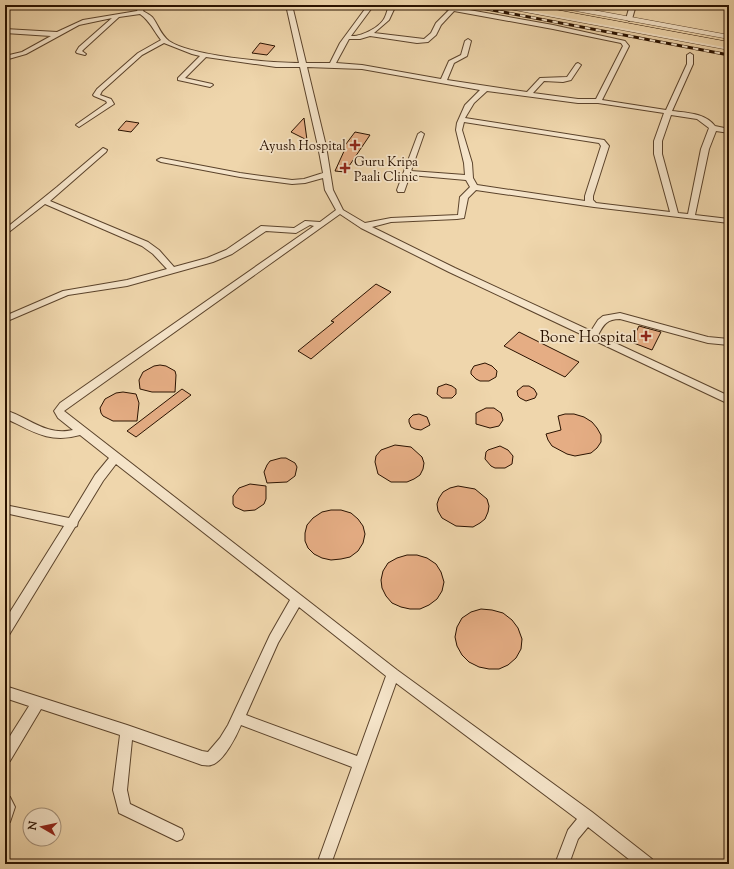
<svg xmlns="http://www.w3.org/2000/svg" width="734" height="869" font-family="'Sorts Mill Goudy',serif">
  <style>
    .building { fill: #e5ad84; stroke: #2a1200 }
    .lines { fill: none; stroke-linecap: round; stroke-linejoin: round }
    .minor-casing { stroke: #5b432b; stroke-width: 2 }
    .tertiary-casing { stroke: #5b432b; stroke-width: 1 }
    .trunk-casing { stroke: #2a1200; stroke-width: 1 }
    .minor { fill: #f5e4c9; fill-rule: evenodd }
    .tertiary { fill: #f5e4c9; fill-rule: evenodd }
    .trunk { fill: #efd6ac; fill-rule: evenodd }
    .rail-casing { stroke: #2a1200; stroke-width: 3 }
    .rail { stroke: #f5e4c9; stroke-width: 2; stroke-dasharray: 5.5; stroke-linecap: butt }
    .poi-dot { fill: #8f2418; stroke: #f5e4c9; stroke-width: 1.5 }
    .labels { text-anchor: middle; stroke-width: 3.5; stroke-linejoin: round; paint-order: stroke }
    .far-poi-label { font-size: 13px; fill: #2a1200; stroke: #f5e4c9; text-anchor: end }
    .poi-label { font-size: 16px; fill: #2a1200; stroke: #f5e4c9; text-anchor: end }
  </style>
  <rect width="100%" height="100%" fill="#efd6ac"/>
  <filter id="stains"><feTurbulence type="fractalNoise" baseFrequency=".005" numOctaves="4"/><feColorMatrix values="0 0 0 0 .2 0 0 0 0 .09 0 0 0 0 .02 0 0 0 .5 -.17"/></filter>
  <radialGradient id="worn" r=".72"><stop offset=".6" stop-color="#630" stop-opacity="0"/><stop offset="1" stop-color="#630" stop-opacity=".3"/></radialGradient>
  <g class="building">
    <polygon points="260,43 275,46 267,55 252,53"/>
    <polygon points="304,118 307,140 291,132"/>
    <polygon points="126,121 139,123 131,132 118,130"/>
    <polygon points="355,132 370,135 345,172 335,171 345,149 343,148"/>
    <polygon points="376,284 391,292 311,359 298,351 334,322 331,321"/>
    <polygon points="639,326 661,332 652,350 631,342"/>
    <polygon points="519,332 579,362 565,377 504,346"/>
    <polygon points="485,363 492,366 497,371 496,377 489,381 480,381 476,379 471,374 471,371 474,366"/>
    <polygon points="160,365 166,366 175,371 176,375 175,392 152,392 140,389 139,380 143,372 154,366"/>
    <polygon points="446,384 452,386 456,389 456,394 452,398 442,398 437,394 438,387"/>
    <polygon points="523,386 529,386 534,389 537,394 535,398 526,401 520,398 518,396 517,391"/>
    <polygon points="182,389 191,395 136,437 127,431"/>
    <polygon points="123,392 136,394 139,403 137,421 113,421 103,416 101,413 100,408 105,399 116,393"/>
    <polygon points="486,408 494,408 501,413 503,420 499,426 490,428 476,424 476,413"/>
    <polygon points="419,414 427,417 430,425 421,430 415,429 411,427 409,422 409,419 413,415"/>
    <polygon points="565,414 574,414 584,417 592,422 597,428 601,435 601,442 597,448 591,453 575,456 567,454 552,446 548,440 546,434 561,430 558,416"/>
    <polygon points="395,445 411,447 422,457 424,463 423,469 420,475 414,479 407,482 391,482 378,474 375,462 376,456 381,450"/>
    <polygon points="500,446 508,450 513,456 512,464 505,468 495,468 491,466 485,459 486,452 488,450"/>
    <polygon points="281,458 286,458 295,463 297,467 295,476 287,482 267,483 264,472 267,465 270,461"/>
    <polygon points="250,484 266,486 266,499 264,504 255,510 244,511 235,507 233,504 233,496 239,488"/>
    <polygon points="458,486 475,489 487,499 489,506 488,512 485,519 480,523 473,527 456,526 442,518 438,511 437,504 439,498 443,492 450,488"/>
    <polygon points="331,510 341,510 351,513 358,519 363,526 365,534 363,543 358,551 350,557 341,559 331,560 322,558 314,554 308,548 305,541 305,533 307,525 313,518 322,512"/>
    <polygon points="407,555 417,555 427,558 436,564 441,572 444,582 442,591 437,599 429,605 420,609 410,609 401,607 392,603 386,596 382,588 381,580 383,571 388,563 397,558"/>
    <polygon points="481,609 492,610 503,613 512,620 518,628 522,639 521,649 516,658 508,665 499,669 489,669 479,667 469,662 462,655 457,646 455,637 457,627 462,618 471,612"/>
  </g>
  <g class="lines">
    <g class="minor-casing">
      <g id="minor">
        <path d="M140,5H146L143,11C146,13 151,15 153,18C158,25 161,35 169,41C191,56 271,63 299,63L286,5H292L306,63H330L340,43L368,5H374L351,36C361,37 381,27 385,17C387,13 387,9 390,5H396L389,20L374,33L424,39L431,33L436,23L449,10L429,5H441L553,25L625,41L629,46L602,100L666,110L687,64V55L690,53L693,55V64L672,111C688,113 705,113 715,126L729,129V133L716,131L709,149L695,215L729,219V223L594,207L476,190L468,198L464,218L457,219L391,222L372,227L455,268L591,331L598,320L603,316L620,313L708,337L729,339V345L708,343L620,319C607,319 604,324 598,335L729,396V404L449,272L361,228L340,214L64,411L397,670L592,812L652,859L654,864H635L588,827L578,839L569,864H555L568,830L577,819L396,683L331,864H317L352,767L241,725C237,735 223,763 211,765C209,766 205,765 202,765L132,740L127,790L130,804L182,829L184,834L182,839L177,841L119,813L113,790L120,735L41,709L10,761L5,763V744L29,706L5,698V686L127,725L202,751L208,752L220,738L228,725L270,635L290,600L116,464L103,481L78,522L77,526L75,527L9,635L5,636V620L64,526L5,513V505L69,518L95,475L109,458L80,435C49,444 32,431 5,418V410C30,418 45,436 73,430L58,418L54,411L60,403L314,226L310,225L296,233L266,231L232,254L213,262L127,286L68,295L5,322V316L63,291L127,280L167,269L153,254L142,246L45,204L5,235V229L57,187L103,148L107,150L106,152L50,201L148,242L159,250L174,267L207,258L226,250L261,226L294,228L305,221L320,222L336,210L325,190L323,178L305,183L292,184L240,177L161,162L157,160L161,158L240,173L292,180L304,179L323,173L318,146L300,67H276L206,57L185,78L212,84L213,85L210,87L178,80V78L200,56L192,54L164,43L142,55L102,91L100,95L111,99L114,104L79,127L76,125L77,124L107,103L106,101L94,96L93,95L97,89L138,53L161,40C154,31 150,21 140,14L119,17L84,49L82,51L86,54L85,55L77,53L76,52L79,47L112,18L79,25L26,54L5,60V56L22,52L51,36L5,33V29L57,32L83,20L137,11ZM454,11L553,29L621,43L623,46L596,99H578L533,93L544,81L563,82L571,80L581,65L578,63L576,64L567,77L540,78L527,92L447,80L454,63L467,56L471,41L468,39L465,41L461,55L449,61L441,79L362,65L336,63L349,39H360L370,36L417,43L428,42L436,35L441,25ZM307,67L362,69L480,90L465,105L457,123L456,130L464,163L465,175L411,171L424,134L421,132L418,134L397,190L398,192H404L410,175L466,180L470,187L460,197L458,215L391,218L365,223L343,210L333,190L326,146ZM487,91L578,103H598L664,113L654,141V154L670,212L596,203L593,200V196L609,146L604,140L465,118L474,103ZM671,115L697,119L709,128L701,149L688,214L678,213L662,154V141ZM464,122L599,143L601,146L585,196V201L477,185L473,178L472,163L462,130ZM299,607L386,676L357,756L246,715L278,643Z"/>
        <polygon points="630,5 636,5 632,19 629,21 626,19"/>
        <polygon points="5,795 10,797 15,807 10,822 5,824"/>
      </g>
    </g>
    <g class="tertiary-casing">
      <g id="tertiary">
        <polygon points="494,5 510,5 729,46 729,50 498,7"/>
        <polygon points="550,5 566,5 729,35 729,39 554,7"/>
      </g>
    </g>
    <g class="trunk-casing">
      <polygon id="trunk" points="509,5 530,5 729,42 729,48 514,8"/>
    </g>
    <use href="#minor" class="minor"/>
    <use href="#tertiary" class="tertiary"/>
    <use href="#trunk" class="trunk"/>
    <g class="rail-casing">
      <polyline id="rail" points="466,5 729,55"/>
    </g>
    <use href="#rail" class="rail"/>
  </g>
  <g class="poi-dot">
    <path d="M353 139h4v4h4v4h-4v4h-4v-4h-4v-4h4z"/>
    <path d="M343 162h4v4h4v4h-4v4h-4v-4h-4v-4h4z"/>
    <path d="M644 330h4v4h4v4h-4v4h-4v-4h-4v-4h4z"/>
  </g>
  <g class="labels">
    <g class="far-poi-label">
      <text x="346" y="150">Ayush Hospital</text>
      <text x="354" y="166" text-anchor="start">Guru Kripa<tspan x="354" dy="15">Paali Clinic</tspan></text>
    </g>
    <g class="poi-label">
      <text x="637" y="342">Bone Hospital</text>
    </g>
  </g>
  <rect width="734" height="869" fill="none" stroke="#efd6ac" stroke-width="20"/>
  <rect x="6" y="6" width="722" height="857" fill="none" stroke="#2a1200" stroke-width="2"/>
  <rect x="10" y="10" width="714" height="849" fill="none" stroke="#2a1200"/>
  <g transform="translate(42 827) rotate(279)"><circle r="19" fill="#f5e4c9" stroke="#a49079"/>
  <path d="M0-3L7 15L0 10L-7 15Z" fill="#8f2418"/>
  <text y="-6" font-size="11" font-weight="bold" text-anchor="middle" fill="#2a1200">N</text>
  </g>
  <rect width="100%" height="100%" filter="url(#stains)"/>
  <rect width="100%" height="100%" fill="url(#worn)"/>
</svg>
